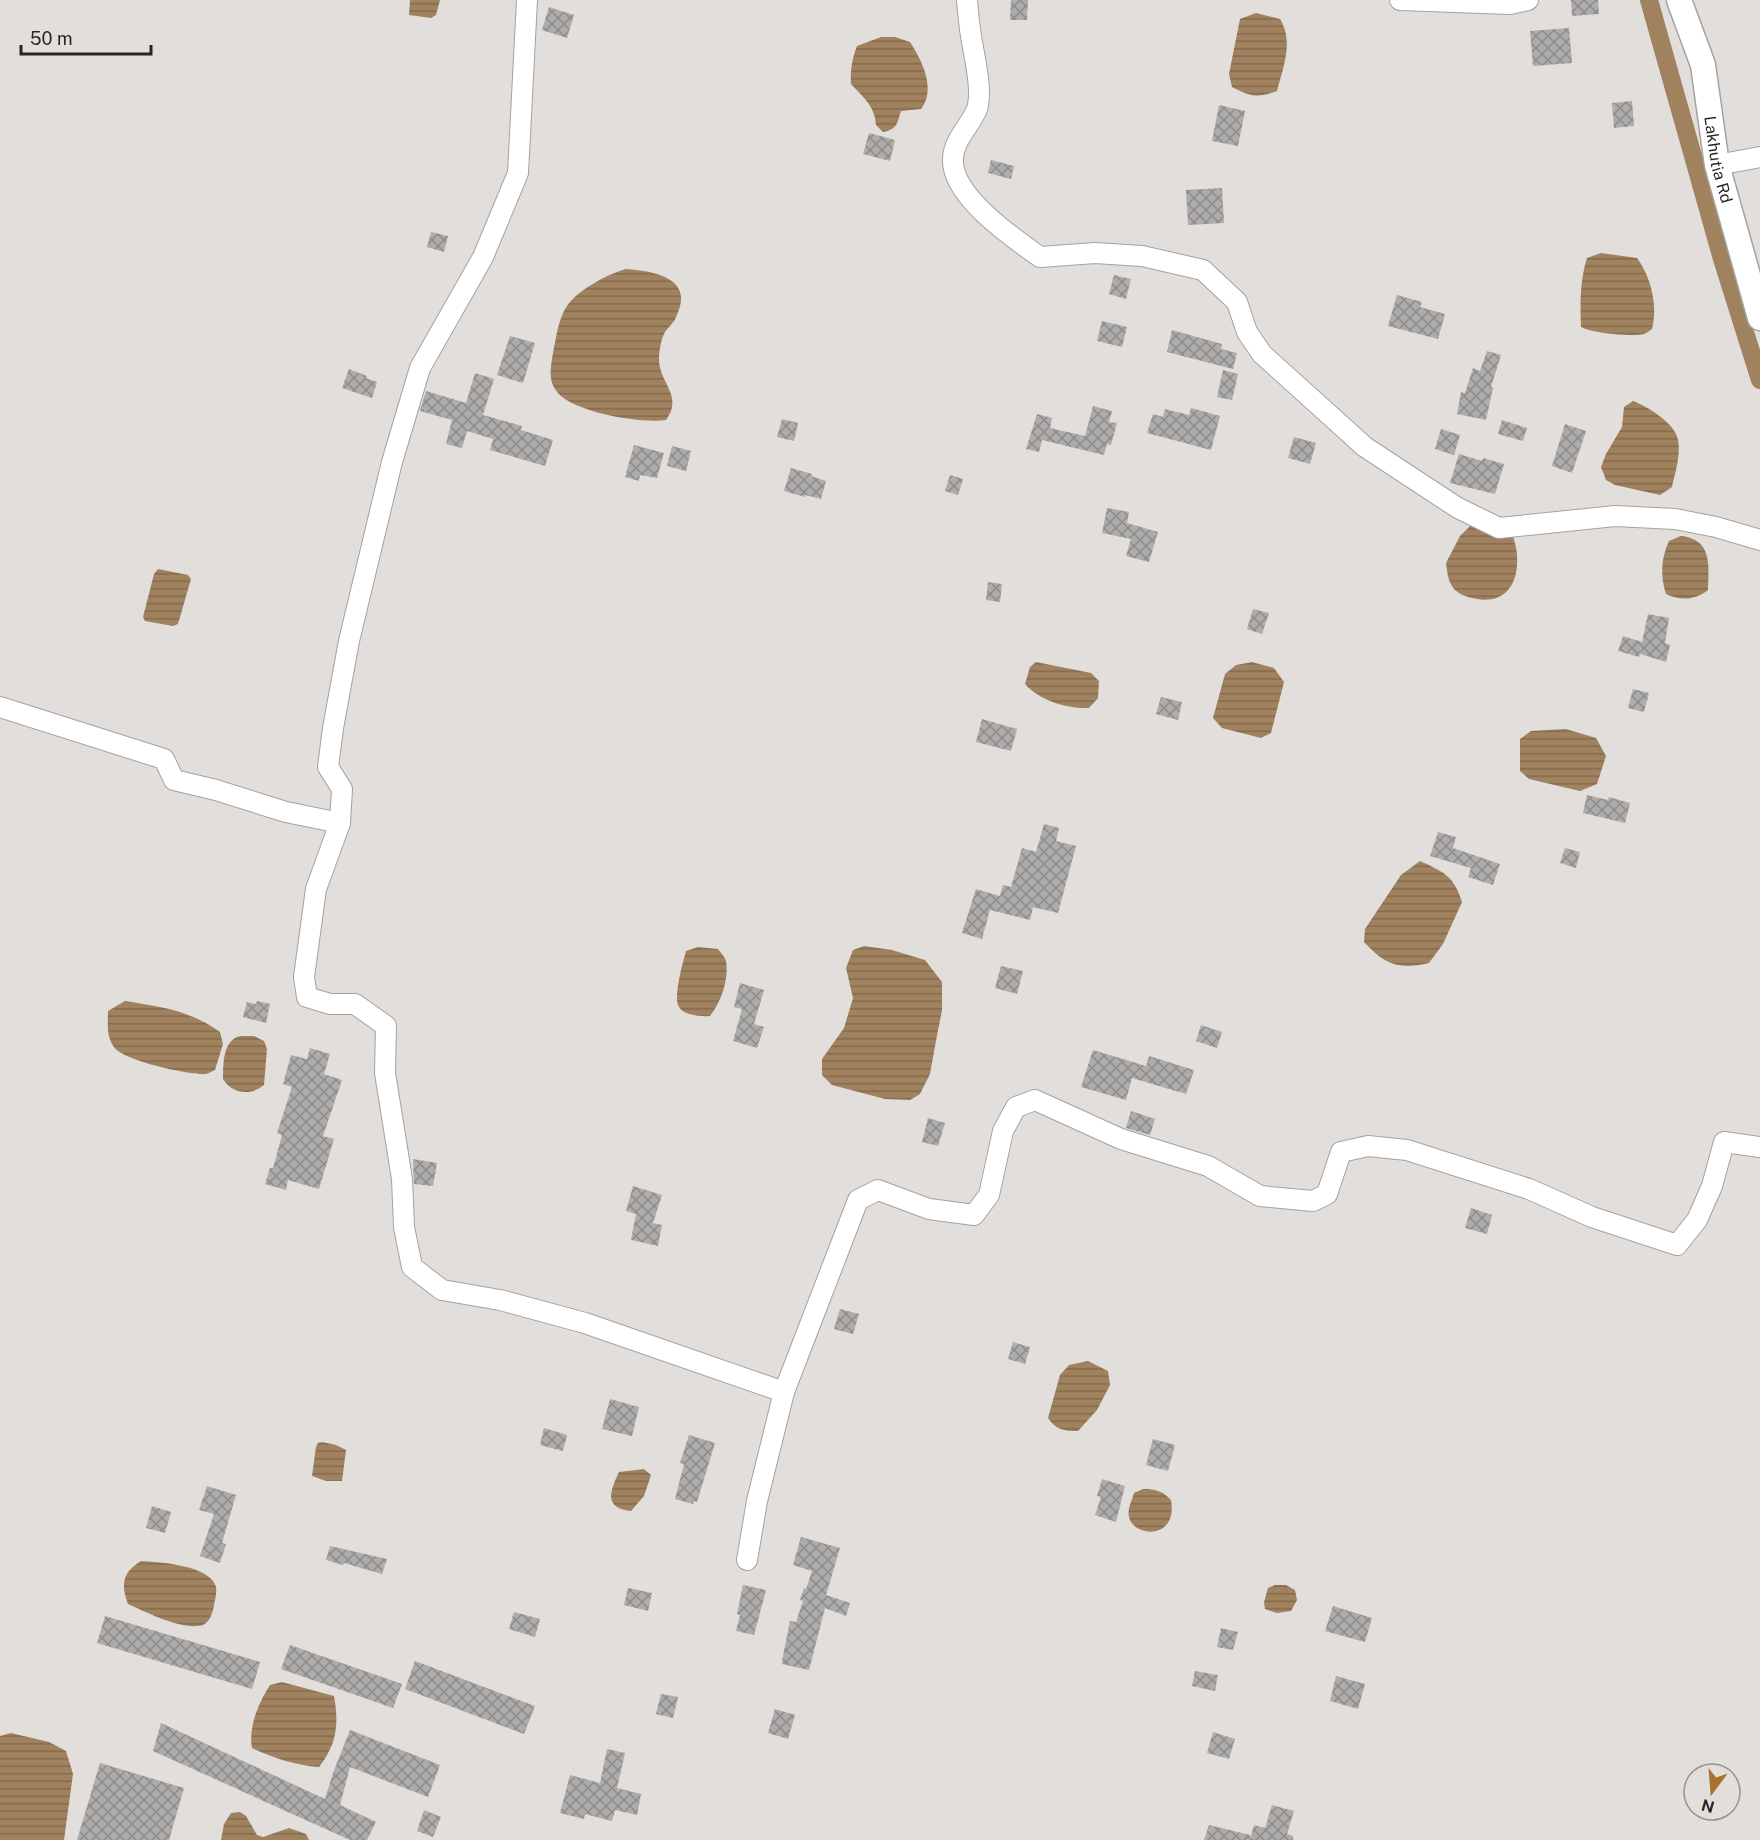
<svg xmlns="http://www.w3.org/2000/svg" width="1760" height="1840" font-family="'Public Sans',sans-serif">
  <style>
    .water { fill: url(#water-rules) }
    .lines { fill: none; stroke-linecap: round; stroke-linejoin: round }
    .canal { stroke: #a1825e; stroke-width: 18 }
    .building { fill: url(#building-cross-hatch) }
    .minor-casing { stroke: #a5a2a0; stroke-width: 22 }
    .tertiary-casing { stroke: #a5a2a0; stroke-width: 27 }
    .minor { stroke: #fff; stroke-width: 20 }
    .tertiary { stroke: #fff; stroke-width: 24 }
    .labels { text-anchor: middle; stroke-width: 6; stroke-linejoin: round; paint-order: stroke }
    .street-label { font-size: 16px; fill: #272625; stroke: #e1dedc }
  </style>
  <defs>
    <pattern id="water-rules" width="6" height="5" patternUnits="userSpaceOnUse" patternTransform="scale(1.5)"><rect width="6" height="5" fill="#a1825e"/><path d="M0 2.5h6" fill="none" stroke="#836a4d"/></pattern>
    <pattern id="building-cross-hatch" width="8" height="8" patternUnits="userSpaceOnUse" patternTransform="scale(1.5)"><rect width="8" height="8" fill="#aeacaa"/><path d="M0 0l8 8M0 8l8-8" fill="none" stroke="#8e8c8a"/></pattern>
  </defs>
  <rect width="100%" height="100%" fill="#e1dedc"/>
  <g class="water">
    <polygon points="410,0 440,0 436,15 431,18 409,15"/>
    <path d="M1256,13L1280,19C1294,42 1283,67 1277,91C1258,98 1251,97 1232,87L1229,74L1240,19Z"/>
    <path d="M881,37H895L910,42C921,59 937,89 921,109L901,111C897,123 898,129 883,132L876,125C875,106 863,97 851,84C850,71 852,59 857,46Z"/>
    <path d="M1601,253L1637,258C1651,277 1658,305 1652,329C1649,331 1647,333 1644,334C1631,337 1592,333 1581,327C1580,304 1580,280 1587,258Z"/>
    <path d="M626,269C654,271 696,278 676,317C674,323 668,327 665,332C661,339 659,351 659,359C659,383 684,396 666,420C641,424 568,412 555,389C548,379 551,365 553,353C556,338 558,322 565,309C575,291 608,274 626,269Z"/>
    <path d="M1633,401C1647,406 1676,424 1678,440C1681,455 1675,473 1672,487L1660,495L1615,485L1606,480L1601,467L1606,454L1622,427L1624,407Z"/>
    <path d="M1471,525L1512,533C1514,540 1517,548 1517,556C1519,586 1503,606 1472,598C1464,596 1456,593 1452,586C1448,580 1447,571 1446,563L1460,536Z"/>
    <path d="M1681,536C1712,539 1709,565 1708,590C1696,600 1680,601 1666,594C1660,576 1661,558 1669,541Z"/>
    <polygon points="158,569 188,575 191,579 178,624 173,626 145,621 143,617 154,574"/>
    <path d="M1036,662L1091,673L1099,681L1098,698L1089,708C1068,709 1040,701 1025,684L1030,667Z"/>
    <polygon points="1252,662 1274,668 1284,682 1271,733 1261,738 1222,728 1213,718 1225,674 1236,665"/>
    <polygon points="1566,729 1596,738 1606,756 1597,784 1580,791 1529,779 1520,771 1520,739 1531,731"/>
    <path d="M1420,861C1444,872 1454,876 1462,902L1443,944L1429,963C1399,970 1385,965 1364,942L1365,929L1401,875Z"/>
    <polygon points="864,946 892,950 925,960 942,982 942,1010 935,1046 930,1074 920,1094 910,1100 885,1099 832,1085 822,1075 822,1059 844,1028 853,998 846,968 853,950"/>
    <path d="M698,947L718,949C721,953 725,957 726,961C729,980 721,1002 710,1016C702,1017 683,1015 679,1007C673,997 683,962 686,951Z"/>
    <path d="M125,1001C162,1007 189,1010 220,1032L223,1044L215,1070C210,1072 207,1075 202,1074C185,1074 122,1060 114,1047C106,1036 108,1024 108,1011Z"/>
    <path d="M241,1036H254L264,1041L267,1049L264,1085C251,1096 232,1094 223,1079C223,1063 223,1039 241,1036Z"/>
    <path d="M1088,1361L1108,1371L1110,1385L1097,1410L1078,1431C1064,1431 1056,1430 1048,1418L1060,1375L1069,1365Z"/>
    <polygon points="322,1442 336,1445 346,1450 342,1481 326,1481 312,1476 316,1447 318,1443"/>
    <path d="M644,1469L651,1475L644,1496L631,1511C603,1508 610,1491 619,1472Z"/>
    <path d="M1143,1489C1155,1489 1163,1491 1171,1500C1178,1541 1133,1537 1129,1517C1127,1509 1132,1501 1134,1493Z"/>
    <path d="M141,1561C159,1562 210,1565 216,1587C217,1593 215,1600 214,1605C213,1612 210,1622 203,1625C183,1631 146,1612 128,1604C121,1584 122,1573 141,1561Z"/>
    <polygon points="1275,1585 1286,1585 1295,1590 1297,1600 1291,1611 1277,1613 1265,1609 1264,1602 1268,1588"/>
    <path d="M282,1682L334,1696C339,1724 337,1744 319,1767C295,1765 274,1758 252,1748C248,1727 259,1702 270,1685Z"/>
    <polygon points="11,1733 49,1742 66,1751 73,1774 64,1840 0,1840 0,1736"/>
    <polygon points="240,1812 246,1816 257,1835 263,1837 289,1828 306,1834 309,1840 221,1840 224,1824 231,1813"/>
  </g>
  <g class="lines">
    <polyline class="canal" points="1649,0 1722,259 1760,380"/>
  </g>
  <g class="building">
    <polygon points="1011,0 1028,0 1027,20 1010,20"/>
    <polygon points="1571,0 1598,0 1599,14 1572,16"/>
    <polygon points="549,7 574,15 567,38 542,30"/>
    <polygon points="1569,28 1572,63 1533,66 1530,31"/>
    <polygon points="1632,101 1634,126 1614,128 1612,103"/>
    <polygon points="1219,105 1245,111 1238,146 1212,141"/>
    <polygon points="869,133 895,140 890,161 863,154"/>
    <polygon points="991,160 1014,166 1011,179 988,173"/>
    <polygon points="1222,188 1224,223 1188,225 1186,190"/>
    <polygon points="431,232 448,236 444,252 427,247"/>
    <polygon points="1114,275 1131,279 1126,299 1109,294"/>
    <polygon points="1397,295 1422,302 1420,307 1445,314 1438,339 1388,326"/>
    <polygon points="1102,321 1127,327 1122,347 1097,341"/>
    <polygon points="1172,330 1222,344 1221,349 1237,353 1233,369 1167,352"/>
    <polygon points="510,336 535,343 523,383 497,375"/>
    <polygon points="1487,351 1501,355 1491,387 1493,388 1486,420 1457,414 1461,392 1465,393 1473,368 1480,371"/>
    <polygon points="349,369 367,376 366,378 377,382 372,398 342,388"/>
    <polygon points="1223,370 1238,374 1232,400 1217,397"/>
    <polygon points="475,373 494,379 483,415 522,426 521,430 553,440 545,466 490,450 493,439 467,431 462,448 446,444 452,420 420,411 426,391 466,403"/>
    <polygon points="1093,406 1112,411 1109,422 1117,423 1111,445 1107,444 1104,455 1042,440 1039,452 1026,449 1037,414 1052,418 1050,428 1085,436"/>
    <polygon points="1191,408 1220,416 1211,450 1147,433 1153,414 1163,417 1165,409 1189,415"/>
    <polygon points="782,419 798,423 794,441 777,437"/>
    <polygon points="1502,420 1527,428 1523,441 1498,434"/>
    <polygon points="1565,424 1586,431 1572,473 1552,466"/>
    <polygon points="1441,429 1460,435 1454,455 1435,449"/>
    <polygon points="1294,437 1316,443 1310,464 1288,458"/>
    <polygon points="634,445 664,453 657,478 640,475 639,481 625,477"/>
    <polygon points="672,446 691,451 686,471 667,466"/>
    <polygon points="1459,454 1482,461 1483,458 1504,464 1495,494 1450,483"/>
    <polygon points="791,468 812,474 811,476 826,481 821,499 805,495 805,497 784,491"/>
    <polygon points="950,475 963,479 958,495 945,491"/>
    <polygon points="1107,508 1129,512 1127,523 1158,532 1149,562 1126,556 1131,539 1102,533"/>
    <polygon points="988,582 1002,584 1000,602 986,600"/>
    <polygon points="1253,609 1269,613 1262,634 1247,629"/>
    <polygon points="1648,614 1669,618 1665,643 1670,645 1666,662 1640,654 1641,647 1639,657 1618,651 1623,636 1642,642"/>
    <polygon points="1633,689 1649,693 1644,712 1628,708"/>
    <polygon points="1161,697 1182,702 1178,720 1156,714"/>
    <polygon points="982,719 1017,729 1011,751 976,742"/>
    <polygon points="1587,795 1608,800 1609,797 1630,803 1625,823 1583,813"/>
    <polygon points="1044,824 1059,828 1056,841 1076,846 1058,913 1033,907 1030,920 990,910 982,939 962,933 976,889 1000,896 1003,885 1011,887 1022,848 1036,852"/>
    <polygon points="1438,832 1456,837 1453,848 1500,864 1493,885 1468,877 1471,868 1430,856"/>
    <polygon points="1565,848 1580,852 1576,868 1560,863"/>
    <polygon points="1001,966 1023,971 1017,994 995,988"/>
    <polygon points="740,983 764,990 754,1024 764,1027 757,1048 733,1041 742,1009 734,1007"/>
    <polygon points="257,1001 270,1004 266,1023 243,1017 247,1002 256,1004"/>
    <polygon points="1201,1025 1222,1032 1217,1048 1196,1041"/>
    <polygon points="310,1048 330,1054 324,1074 342,1080 323,1136 334,1139 319,1189 288,1180 286,1190 265,1184 270,1168 273,1168 282,1135 277,1133 292,1087 283,1084 291,1055 307,1059"/>
    <polygon points="1093,1050 1146,1066 1149,1056 1194,1070 1186,1094 1132,1078 1126,1100 1081,1087"/>
    <polygon points="1131,1111 1155,1119 1150,1135 1126,1128"/>
    <polygon points="928,1118 945,1123 938,1146 922,1142"/>
    <polygon points="413,1159 437,1163 433,1186 414,1184"/>
    <polygon points="633,1186 662,1195 653,1223 662,1225 658,1246 631,1240 636,1214 626,1211"/>
    <polygon points="1471,1208 1492,1215 1487,1234 1465,1228"/>
    <polygon points="840,1309 859,1314 853,1334 834,1329"/>
    <polygon points="1013,1342 1030,1347 1025,1364 1008,1359"/>
    <polygon points="610,1399 639,1407 632,1436 602,1429"/>
    <polygon points="544,1428 567,1435 563,1451 540,1445"/>
    <polygon points="689,1435 715,1443 697,1502 694,1501 693,1504 675,1499 684,1464 680,1463"/>
    <polygon points="1153,1439 1175,1445 1168,1471 1146,1465"/>
    <polygon points="1102,1479 1125,1486 1116,1522 1095,1515 1101,1497 1097,1496"/>
    <polygon points="207,1486 236,1495 222,1543 226,1544 220,1563 200,1556 214,1514 199,1510"/>
    <polygon points="152,1506 171,1512 165,1533 146,1528"/>
    <polygon points="801,1537 840,1548 826,1595 850,1603 846,1616 825,1608 809,1670 782,1664 782,1661 790,1621 796,1622 803,1601 800,1600 804,1588 806,1589 812,1571 793,1565"/>
    <polygon points="330,1546 387,1559 382,1574 344,1563 343,1565 326,1560"/>
    <polygon points="743,1585 766,1590 754,1635 736,1631 740,1615 737,1614"/>
    <polygon points="628,1588 652,1593 648,1611 624,1605"/>
    <polygon points="1333,1606 1372,1618 1365,1642 1325,1631"/>
    <polygon points="514,1612 540,1619 535,1637 509,1629"/>
    <polygon points="105,1616 260,1662 252,1689 97,1643"/>
    <polygon points="1221,1628 1238,1632 1233,1650 1217,1647"/>
    <polygon points="290,1645 402,1684 393,1708 281,1669"/>
    <polygon points="415,1661 535,1706 524,1734 405,1689"/>
    <polygon points="1195,1671 1218,1675 1215,1691 1192,1686"/>
    <polygon points="1336,1676 1365,1684 1358,1709 1330,1701"/>
    <polygon points="661,1694 678,1697 673,1718 656,1714"/>
    <polygon points="775,1709 795,1715 788,1739 768,1733"/>
    <polygon points="161,1723 325,1799 333,1773 350,1730 440,1765 428,1797 350,1767 340,1805 376,1822 367,1840 350,1840 153,1751"/>
    <polygon points="1213,1732 1235,1739 1229,1759 1207,1753"/>
    <polygon points="607,1749 625,1753 617,1788 641,1794 637,1815 615,1810 612,1821 585,1814 584,1819 560,1813 570,1775 600,1783"/>
    <polygon points="100,1763 184,1788 169,1840 77,1840"/>
    <polygon points="1272,1805 1294,1811 1287,1834 1293,1836 1293,1840 1204,1840 1209,1825 1250,1835 1250,1839 1254,1825 1265,1828"/>
    <polygon points="424,1810 441,1817 433,1837 417,1831"/>
  </g>
  <g class="lines">
    <g class="minor-casing">
      <g id="minor">
        <polyline points="527,0 518,173 483,257 420,368 392,462 349,641 333,728 328,767 342,789 340,823 316,889 304,977 307,997 330,1004 355,1004 386,1026 385,1073 402,1179 404,1227 412,1267 442,1290 500,1300 585,1323 784,1392"/>
        <path d="M967,0C968,12 969,24 971,36C974,56 983,90 977,109C971,125 954,139 953,158C950,195 1013,238 1040,257L1095,253L1142,256L1203,270L1237,302L1247,332L1262,354L1365,447L1458,508L1499,528L1615,516L1675,519L1716,527L1760,540"/>
        <polyline points="1400,0 1510,4 1528,0"/>
        <polyline points="1717,165 1760,157"/>
        <polyline points="0,707 164,759 174,780 216,790 286,812 340,823"/>
        <polyline points="747,1560 757,1501 784,1392 858,1200 878,1190 929,1209 974,1215 989,1195 1003,1131 1016,1107 1035,1100 1121,1139 1208,1166 1260,1196 1313,1201 1327,1194 1341,1152 1368,1146 1407,1150 1529,1189 1592,1217 1677,1245 1697,1220 1712,1186 1724,1142 1760,1147"/>
      </g>
    </g>
    <g class="tertiary-casing">
      <g id="tertiary">
        <path id="s1" d="M1679,0L1703,65L1717,165L1760,318"/>
      </g>
    </g>
    <use href="#minor" class="minor"/>
    <use href="#tertiary" class="tertiary"/>
  </g>
  <g class="labels">
    <g class="street-label">
      <text dy="6" stroke="none"><textPath href="#s1" startOffset="165">Lakhutia Rd</textPath></text>
    </g>
  </g>
  <g transform="translate(1712 1792) rotate(196)"><circle r="28" fill="#e1dedc" stroke="#979493" stroke-width="1.5"/>
  <path d="M0-4.5L10 22L0 15L-10 22Z" fill="#a7722c"/>
  <text y="-9" font-size="16" font-weight="bold" text-anchor="middle" fill="#272625">N</text>
  </g>
  <path d="M21 45v9h130v-9" fill="none" stroke="#272625" stroke-width="3"/>
  <text x="30" y="45" font-size="18" fill="#272625" stroke="#e1dedc" stroke-width="4.5" paint-order="stroke">50 m</text>
</svg>
